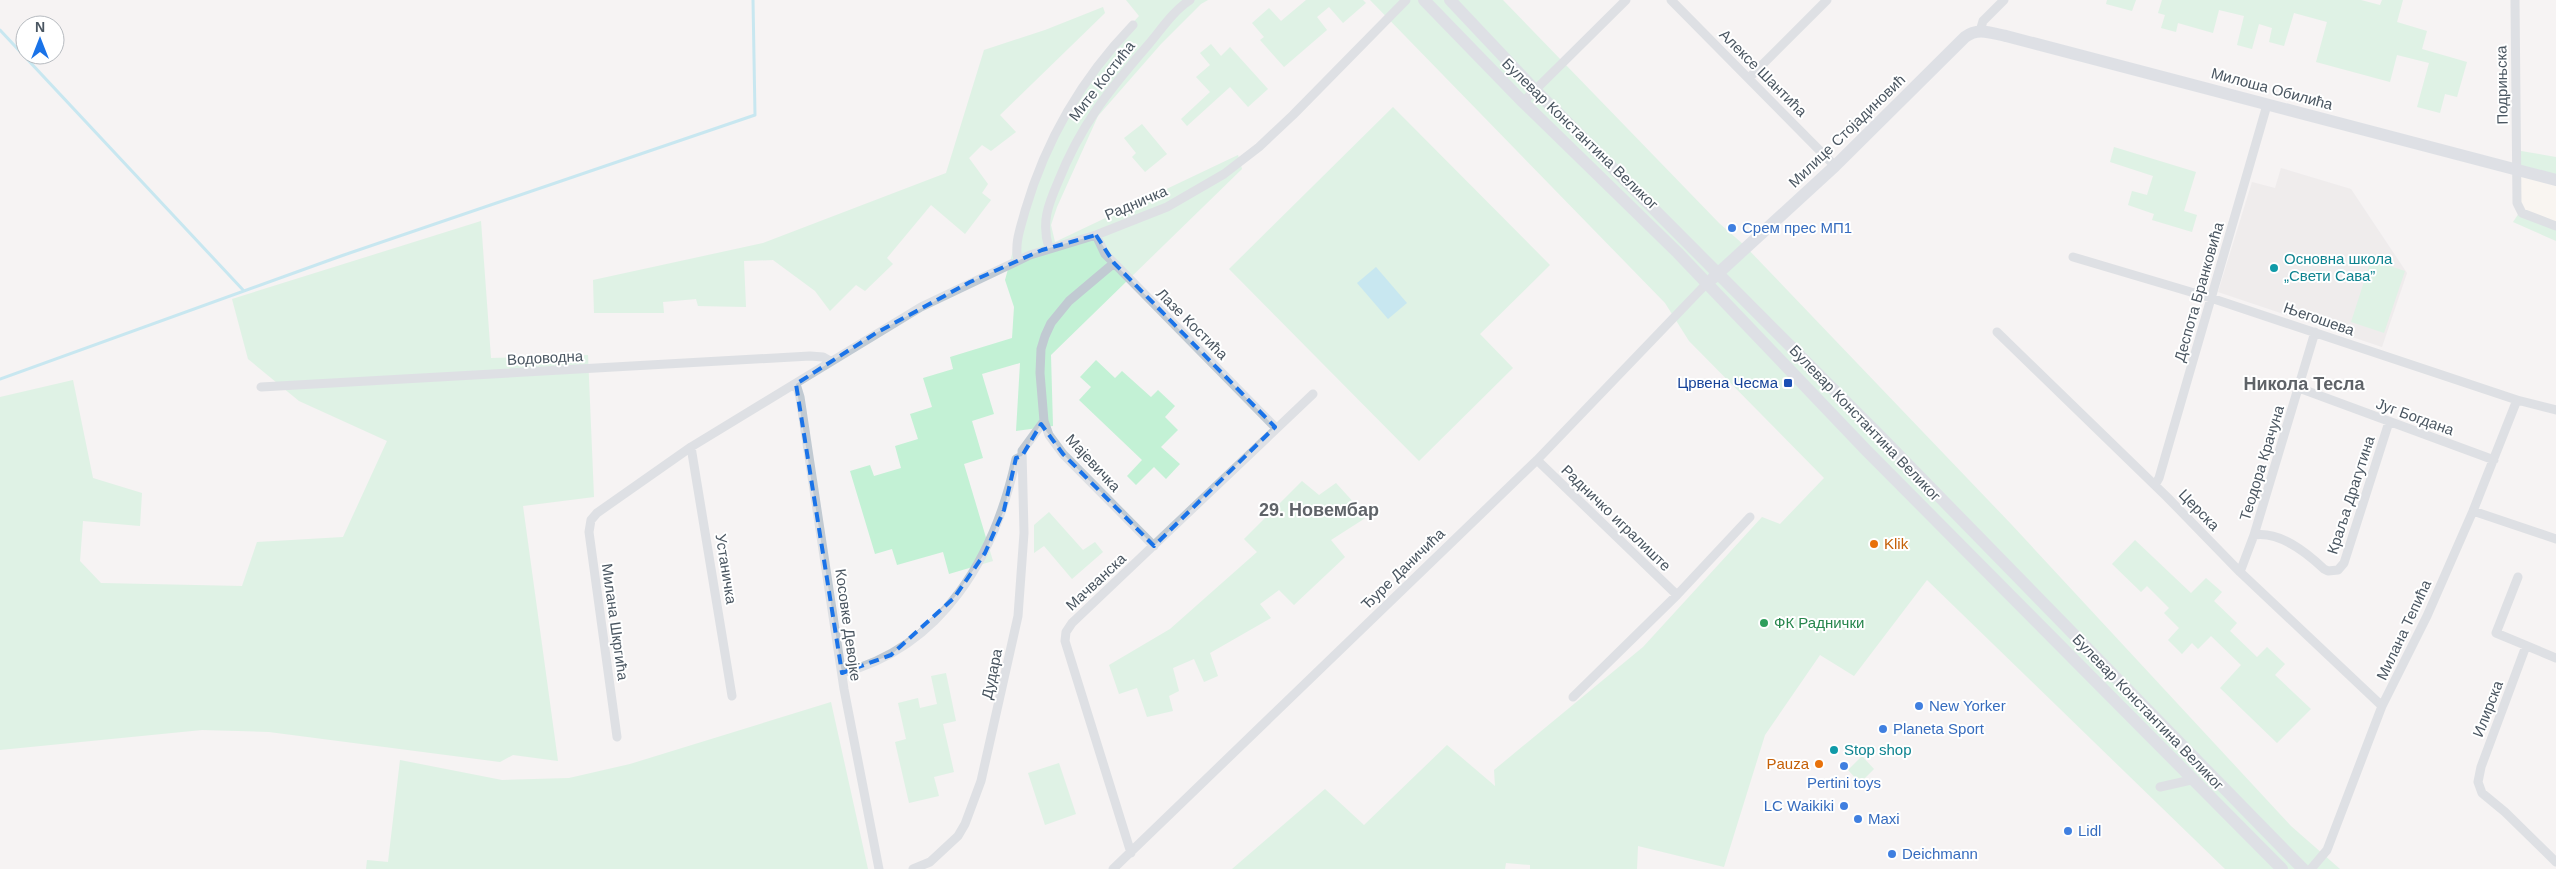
<svg xmlns="http://www.w3.org/2000/svg" width="2556" height="869" font-family="Helvetica,sans-serif">
	<style>
		.commercial { fill: #fdf9ef }
		.education { fill: #e6e4e5 }
		.green { fill: #c3f1d5 }
		.water { fill: #90daee }
		.lines { fill: none; stroke-linecap: round; stroke-linejoin: round }
		.stream { stroke: #90daee; stroke-width: 3 }
		.street { stroke: #c1cad2; stroke-width: 9 }
		.secondary { stroke: #c1cbd6; stroke-width: 12 }
		.marked { fill: none; stroke: #1a73e8; stroke-width: 4; stroke-dasharray: 10 6; stroke-linejoin: round }
		.shop-dot { fill: #3f7fe0; stroke: #fff; stroke-width: 2 }
		.culture-dot { fill: #0f9aa8; stroke: #fff; stroke-width: 2 }
		.transit-dot { fill: #1a4fb4; stroke: #fff; stroke-width: 2 }
		.food-dot { fill: #e8710a; stroke: #fff; stroke-width: 2 }
		.leisure-dot { fill: #2e9e5b; stroke: #fff; stroke-width: 2 }
		.labels { text-anchor: middle; stroke-width: 4; stroke-linejoin: round; paint-order: stroke }
		.street-label { font-size: 15px; fill: #4a5661; stroke: #fff }
		.shop-label { font-size: 15px; fill: #366cbe; stroke: #fff; text-anchor: start }
		.culture-label { font-size: 15px; fill: #0d838f; stroke: #fff; text-anchor: start }
		.transit-label { font-size: 15px; fill: #164399; stroke: #fff; text-anchor: end }
		.food-label { font-size: 15px; fill: #c56008; stroke: #fff; text-anchor: start }
		.leisure-label { font-size: 15px; fill: #27864d; stroke: #fff; text-anchor: start }
		.quarter-label { font-size: 18px; font-weight: bold; fill: #5f6368; stroke: #fff }
	</style>
	<rect width="100%" height="100%" fill="#f5f3f3"/>
	<path class="commercial" d="M2520 173 2556 182V223L2521 210Z"/>
	<path class="education" d="M2281 168 2351 189 2407 273 2382 347 2218 292 2252 182 2275 188Z"/>
	<path class="green" d="M1126 0H1208L1201 4 1161 44 1098 116 1057 207 1051 225 1055 242 1238 155 1242 169 1051 355 1053 426 1016 431 1020 363 982 374 994 414 972 421 983 458 964 464 993 561 949 574 943 552 897 565 892 549 875 554 850 471 870 465 874 476 901 468 895 446 918 439 910 414 932 407 923 378 953 369 950 357 1012 338 1014 307 1005 280 1025 207 1045 150 1105 53 1139 16Z
		M1306 0H1363L1366 3 1343 23 1329 7 1317 17 1327 30 1284 67 1260 40 1264 37 1252 23 1269 8 1281 21Z
		M1370 0H1503L1719 223 1744 245 2011 524 2291 826 2340 869H2225L1927 580 1854 676 1820 655 1765 735 1724 867 1638 846 1637 869H1530V865L1506 863 1505 869H1232L1325 789 1364 825 1447 745 1495 786 1494 770 1643 647 1762 517 1780 524 1824 478 1689 341 1665 303Z
		M2107 0H2136L2132 11 2106 4Z
		M2162 0H2361L2380 5 2382 0H2403L2397 22 2427 31 2422 49 2467 62 2457 97 2445 94 2440 113 2417 107 2429 63 2397 55 2390 82 2316 62 2327 22 2294 13 2284 46 2269 42 2272 28 2259 24 2252 49 2237 45 2244 16 2219 10 2213 33 2178 23 2176 32 2161 28 2165 15 2158 13Z
		M1103 7 1105 13 1000 115 1016 132 991 151 982 145 969 158 988 184 982 193 991 200 965 234 931 205 887 258 893 264 865 291 856 285 830 311 815 291 773 260 744 261 746 307 698 306 696 299 663 302 664 313H594L593 280 763 243 946 173 984 50 1045 30Z
		M1211 44 1221 56 1230 47 1268 89 1248 107 1230 87 1187 126 1181 119 1210 92 1196 77 1210 65 1200 53Z
		M1393 107 1550 265 1480 334 1513 368 1419 461 1229 269Z
		M1142 124 1167 154 1145 172 1132 157 1136 153 1124 138Z
		M2114 147 2196 172 2184 211 2197 215 2192 232 2152 220 2154 214 2128 205 2132 191 2147 195 2153 176 2110 162Z
		M2521 151 2556 157V182L2520 173Z
		M2521 210 2556 223V241L2513 222Z
		M481 221 491 358 588 355 594 497 523 506 558 761 513 755 500 762 269 732 202 730 0 750V397L73 380 93 478 142 493 140 526 83 521 80 561 101 583 242 586 257 542 343 537 387 441 299 401 248 359 232 299Z
		M2371 260 2405 271 2384 333 2351 322Z
		M1096 360 1115 378 1122 371 1151 397 1158 390 1175 406 1165 417 1178 430 1161 447 1180 464 1166 479 1154 467 1136 485 1127 476 1142 460 1079 400 1091 387 1080 377Z
		M1302 481 1319 495 1336 483 1367 517 1331 540 1345 557 1294 605 1279 590 1260 604 1271 618 1210 653 1218 676 1204 682 1194 659 1173 668 1179 691 1169 696 1173 711 1147 717 1137 688 1119 694 1109 665 1170 629 1257 552 1244 539Z
		M1049 512 1083 550 1095 542 1103 552 1072 579 1044 546 1034 553V525Z
		M2135 540 2191 593 2206 578 2222 592 2214 601 2237 623 2230 631 2257 657 2267 647 2285 664 2275 675 2311 709 2277 743 2220 688 2241 665 2211 636 2198 649 2192 643 2182 654 2168 640 2179 628 2164 613 2169 608 2147 586 2141 592 2112 564Z
		M946 673 956 721 943 724 954 772 934 777 939 796 909 803 895 742 906 739 898 703 918 698 920 708 937 704 931 676Z
		M831 702 868 869H366L367 860 388 862 400 760 502 780 569 778 630 764Z
		M1862 756 1874 769 1860 783 1848 770Z
		M1059 763 1076 814 1045 825 1028 773Z"/>
	<path class="water" d="M1376 267 1407 303 1388 319 1357 283Z"/>
	<g class="lines">
		<path class="stream" d="M0 30 244 291
			M0 379 341 256 755 115 753 0"/>
		<path class="street" d="M1671 0 1835 166
			M2515 0 2517 203 2522 213 2556 226
			M1980 31 1983 21 2004 0
			M1749 78 1827 0
			M1523 102 1626 0
			M1096 235 1105 254 1114 263 1275 427
			M1049 248C1041 223 1048 205 1058 182 1080 126 1109 90 1148 45 1161 30 1173 11 1190 0
			M2073 257 2211 298 2517 400 2556 410
			M1018 260C1014 243 1021 227 1025 211 1046 139 1081 79 1133 25
			M1114 263 1069 301 1051 323 1045 336 1041 349 1040 373 1044 421 1049 435 1063 454 1154 546
			M1997 332 2167 497 2240 572 2382 706
			M796 384 800 397 844 689 879 869
			M261 387 810 356 823 357 830 361
			M2299 388 2494 460
			M691 447 732 696
			M1537 460 1677 595
			M2155 485 2159 478 2267 105
			M2473 511 2556 539
			M2254 535C2280 531 2306 552 2324 569L2328 571 2338 570 2344 563 2389 422
			M2240 572 2254 535 2315 332
			M2518 577 2496 633 2556 658
			M2526 646 2481 767 2478 782 2482 793 2505 812 2556 862
			M842 673C943 647 995 556 1016 459L1022 456
			M1573 697 1677 595 1750 517
			M617 737 589 532 591 520 597 513 691 447 921 307 1030 255 1096 235 1167 207 1224 174 1259 147 1293 115 1406 0
			M2160 787 2191 780
			M1131 853 1065 641 1066 632 1072 623 1313 394
			M913 869 930 862 958 836 965 824 981 781 1018 616 1024 533 1022 451 1044 421
			M1113 869 1537 460 1707 283
			M2311 869 2327 850 2382 706 2427 616 2473 511 2517 400"/>
		<path class="secondary" d="M1424 0 1523 102 1678 253 1866 450 2282 869
			M1450 0 1535 90 1881 437 2303 869
			M1713 278 1835 166 1965 37C1978 27 1991 33 2006 36L2556 180"/>
	</g>
	<path d="M0 0H2556V869H0ZM1096 235 1114 263 1275 427 1154 546 1063 454 1041 424 1022 456 1016 458 1004 510 985 553 954 598 891 655 842 673 796 384 876 333 970 282 1042 250Z" fill="#f5f3f3" fill-opacity=".55" fill-rule="evenodd"/>
	<path class="marked" d="M1096 235 1114 263 1275 427 1154 546 1063 454 1041 424 1022 456 1016 458 1004 510 985 553 954 598 891 655 842 673 796 384 876 333 970 282 1042 250Z"/>
	<g class="shop-dot">
		<circle cx="1732" cy="228" r="5"/>
		<circle cx="1919" cy="706" r="5"/>
		<circle cx="1883" cy="729" r="5"/>
		<circle cx="1844" cy="766" r="5"/>
		<circle cx="1844" cy="806" r="5"/>
		<circle cx="1858" cy="819" r="5"/>
		<circle cx="2068" cy="831" r="5"/>
		<circle cx="1892" cy="854" r="5"/>
	</g>
	<g class="culture-dot">
		<circle cx="2274" cy="268" r="5"/>
		<circle cx="1834" cy="750" r="5"/>
	</g>
	<rect class="transit-dot" x="1783" y="378" width="10" height="10" rx="2.5"/>
	<g class="food-dot">
		<circle cx="1874" cy="544" r="5"/>
		<circle cx="1819" cy="764" r="5"/>
	</g>
	<circle class="leisure-dot" cx="1764" cy="623" r="5"/>
	<g class="labels">
		<g class="street-label">
			<text transform="translate(1763 73) rotate(45)" y="5">Алексе Шантића</text>
			<text transform="translate(1102 81) rotate(-52)" y="5">Мите Костића</text>
			<text transform="translate(2502 85) rotate(-91)" y="5">Подрињска</text>
			<text transform="translate(2272 89) rotate(15)" y="5">Милоша Обилића</text>
			<text transform="translate(1847 131) rotate(-44)" y="5">Милице Стојадиновић</text>
			<text transform="translate(1580 134) rotate(44)" y="5">Булевар Константина Великог</text>
			<text transform="translate(1136 203) rotate(-23)" y="5">Радничка</text>
			<text transform="translate(2199 292) rotate(-74)" y="5">Деспота Бранковића</text>
			<text transform="translate(2319 319) rotate(19)" y="5">Његошева</text>
			<text transform="translate(1192 324) rotate(45)" y="5">Лазе Костића</text>
			<text transform="translate(545 358) rotate(-3)" y="5">Водоводна</text>
			<text transform="translate(2415 417) rotate(20)" y="5">Југ Богдана</text>
			<text transform="translate(1865 423) rotate(46)" y="5">Булевар Константина Великог</text>
			<text transform="translate(1093 463) rotate(47)" y="5">Мајевичка</text>
			<text transform="translate(2262 463) rotate(-73)" y="5">Теодора Крачуна</text>
			<text transform="translate(2351 495) rotate(-72)" y="5">Краља Драгутина</text>
			<text transform="translate(2199 510) rotate(46)" y="5">Церска</text>
			<text transform="translate(1616 518) rotate(44)" y="5">Радничко игралиште</text>
			<text transform="translate(726 569) rotate(81)" y="5">Устаничка</text>
			<text transform="translate(1403 569) rotate(-44)" y="5">Ђуре Даничића</text>
			<text transform="translate(1096 582) rotate(-43)" y="5">Мачванска</text>
			<text transform="translate(615 622) rotate(82)" y="5">Милана Шкргића</text>
			<text transform="translate(848 625) rotate(82)" y="5">Косовке Девојке</text>
			<text transform="translate(2404 630) rotate(-65)" y="5">Милана Тепића</text>
			<text transform="translate(992 674) rotate(-78)" y="5">Дудара</text>
			<text transform="translate(2488 709) rotate(-69)" y="5">Илирска</text>
			<text transform="translate(2148 712) rotate(46)" y="5">Булевар Константина Великог</text>
		</g>
		<g class="shop-label">
			<text x="1742" y="233">Срем прес МП1</text>
			<text x="1929" y="711">New Yorker</text>
			<text x="1893" y="734">Planeta Sport</text>
			<text x="1844" y="788" text-anchor="middle">Pertini toys</text>
			<text x="1834" y="811" text-anchor="end">LC Waikiki</text>
			<text x="1868" y="824">Maxi</text>
			<text x="2078" y="836">Lidl</text>
			<text x="1902" y="859">Deichmann</text>
		</g>
		<g class="culture-label">
			<text x="2284" y="264">Основна школа<tspan x="2284" dy="17">„Свети Сава”</tspan></text>
			<text x="1844" y="755">Stop shop</text>
		</g>
		<g class="transit-label">
			<text x="1778" y="388">Црвена Чесма</text>
		</g>
		<g class="food-label">
			<text x="1884" y="549">Klik</text>
			<text x="1809" y="769" text-anchor="end">Pauza</text>
		</g>
		<g class="leisure-label">
			<text x="1774" y="628">ФК Раднички</text>
		</g>
		<g class="quarter-label">
			<text x="2304" y="390">Никола Тесла</text>
			<text x="1319" y="516">29. Новембар</text>
		</g>
	</g>
	<g transform="translate(40 40)"><circle r="24" fill="#ffffff" stroke="#b7bbc0"/>
	<path d="M0-4L9 19L0 12L-9 19Z" fill="#1a73e8"/>
	<text y="-8" font-size="14" font-weight="bold" text-anchor="middle" fill="#4a5661">N</text>
	</g>
</svg>
